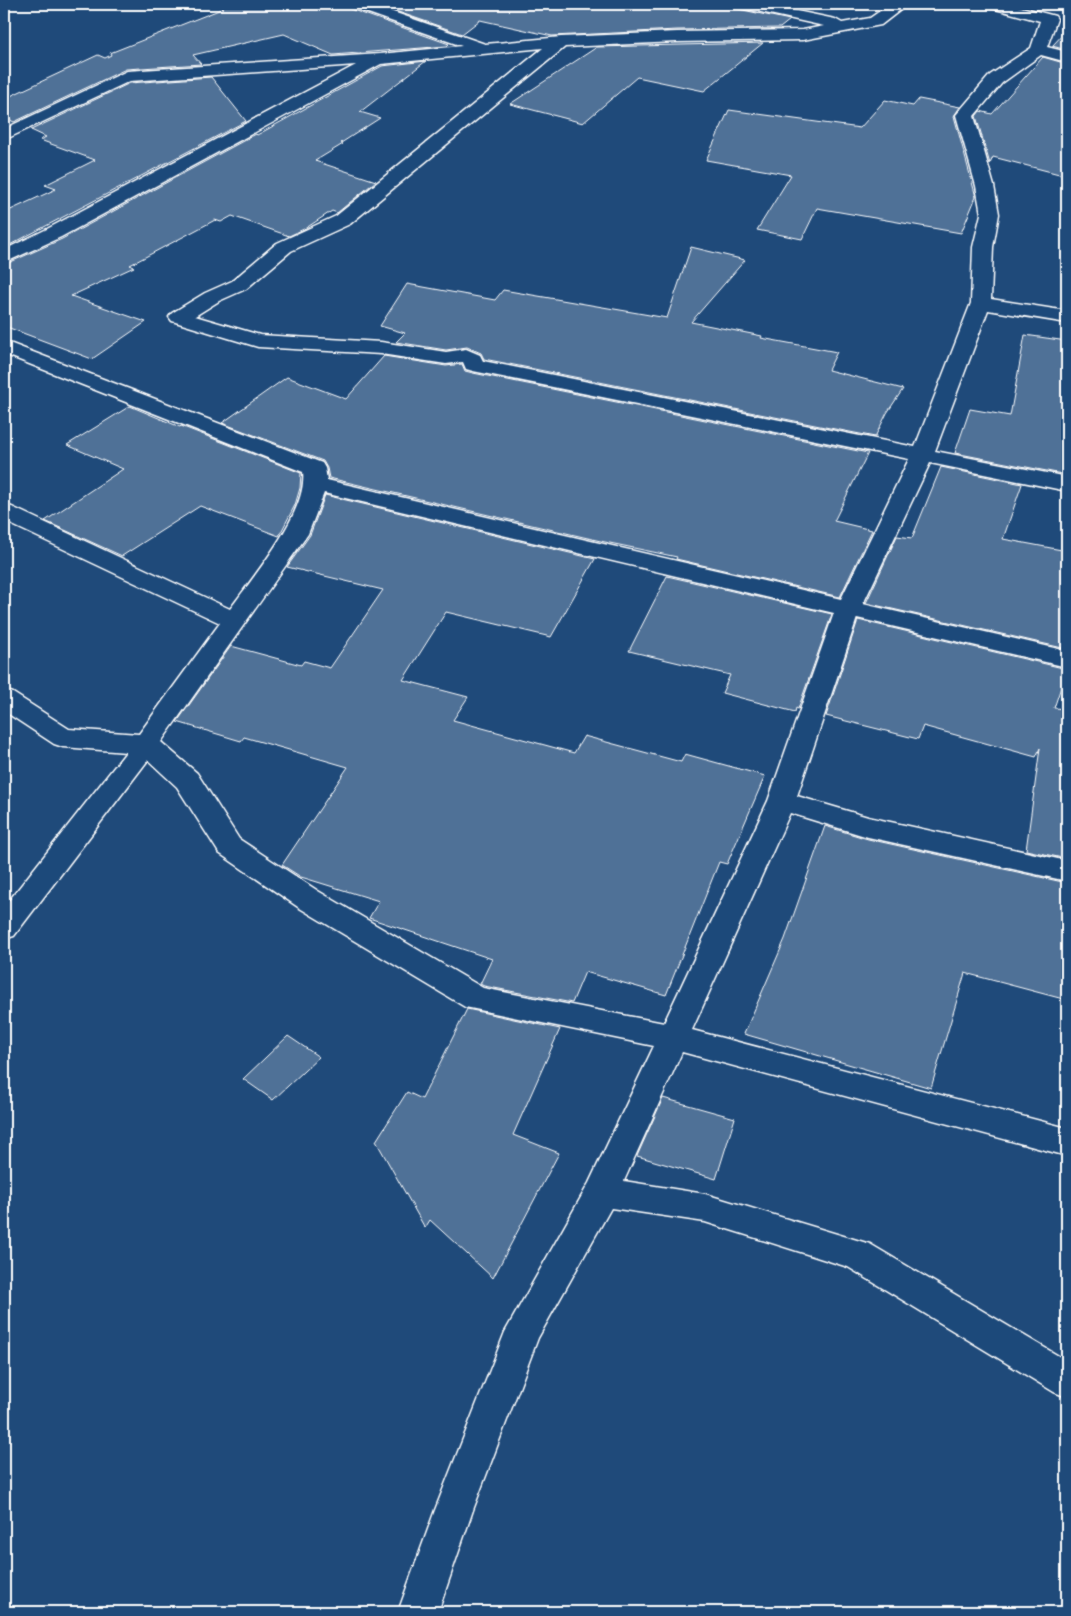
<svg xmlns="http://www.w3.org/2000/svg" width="1071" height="1616" font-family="Sriracha,sans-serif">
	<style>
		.building { fill: #507197; stroke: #fff }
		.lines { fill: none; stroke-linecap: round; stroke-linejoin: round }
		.minor-casing { stroke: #fff; stroke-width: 3 }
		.minor { fill: #1f4a7a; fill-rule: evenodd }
	</style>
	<rect width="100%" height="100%" fill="#1f4a7a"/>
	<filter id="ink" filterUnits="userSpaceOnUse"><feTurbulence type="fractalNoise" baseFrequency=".02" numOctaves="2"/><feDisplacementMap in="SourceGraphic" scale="10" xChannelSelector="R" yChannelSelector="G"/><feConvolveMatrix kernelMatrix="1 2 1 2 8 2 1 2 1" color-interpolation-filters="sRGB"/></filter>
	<g filter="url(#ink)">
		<path class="building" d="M214 4H346L350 9 449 44 447 46 333 55 284 34 193 55 201 64 126 69 14 122 4 117V99L98 55 105 58 111 55 110 53 224 8Z
			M375 4H733L738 9 790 20 780 28 677 30 552 36 480 20 462 34Z
			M771 4H810L802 10Z
			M1067 30V50L1052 46Z
			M763 43 704 91 637 77 583 123 510 104 597 47Z
			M1043 57 1067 64V176L993 157 990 164 976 116 980 111 992 114Z
			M426 61 360 112 380 118 341 143 343 144 315 161 376 181 337 213 332 211 306 228 289 236 232 216 221 222 215 220 130 265 134 267 71 296 146 322 92 359 4 326V265L62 239 256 134 257 135 382 66Z
			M211 77 246 121 4 248V213L56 189 45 185 95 160 40 140 46 137 31 130 130 83Z
			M919 99 960 107 954 116 976 197 961 233 817 208 802 239 757 230 791 175 706 160 729 110 860 128 885 100 913 106Z
			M691 247 745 260 691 322 762 336 761 338 837 352 828 370 903 389 887 413 875 437 484 359 481 353 467 347 446 350 396 342 405 333 380 326 407 284 495 300 503 290 667 318Z
			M1025 335 1067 341V475L955 453 970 409 1010 416Z
			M384 356 446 366 462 364 465 371 473 373 868 453 834 521 872 530 840 597 676 559 677 557 605 542 329 478 327 468 323 461 222 423 287 377 346 399Z
			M130 406 180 427 181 426 301 473 300 488 295 505 279 536 200 506 122 556 45 521 123 469 67 445Z
			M941 467 1022 484 1003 539 1067 551V649L866 603 897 536 912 538Z
			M325 495 595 559 551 637 446 612 403 680 468 697 453 720 574 753 584 736 681 762 685 754 765 776 727 864 719 862 666 995 585 972 572 1003 484 986 480 984 492 959 369 918 379 901 301 877 282 865 348 767 244 737 241 741 177 722 231 646 301 665 304 661 330 668 383 590 287 567 310 535Z
			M667 576 832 614 798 709 796 708 795 712 722 693 730 675 629 651Z
			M858 620 1067 669 1054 708 1067 709V859L1026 850 1040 748 1036 757 923 726 918 739 826 716Z
			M825 826 868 839 1067 883V1000L965 973 931 1088 744 1034 785 939Z
			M467 1009 560 1029 513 1135 559 1153 493 1278 430 1220 425 1228 376 1141 407 1092 422 1099Z
			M288 1036 319 1057 273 1100 243 1079Z
			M663 1098 735 1118 716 1179 637 1156Z"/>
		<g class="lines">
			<defs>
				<path id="minor" d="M348 4H370L485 44 561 37 677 32 803 30 824 26 738 7 735 4H763L835 19 842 23 870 18 890 4H908L881 25 803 40 677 42 565 47 350 224 291 251 246 289 219 301 195 316 260 335 381 342 446 352 466 349 480 355 483 361 915 447 971 303 973 247 981 214 976 186 956 115 990 75 1031 48 1040 21 988 7 985 4H1010L1055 16 1057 19 1047 47 1067 52V62L1041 55 1002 83 974 116 994 186 999 214 993 247 991 299 1067 311V323L988 310 935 451 1067 477V491L930 463 863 604 1067 651V667L857 618 797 796 868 817 1067 861V881L868 837 790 813 692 1030 1067 1128V1156L682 1052 624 1181 705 1194 870 1244 1067 1361V1397L1054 1392 848 1267 705 1222 611 1208 538 1338 473 1510 438 1612H398L435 1510 505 1332 589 1183 654 1046 465 1007 298 907 219 853 177 787 148 760 14 936 4 939V907L126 752 63 747 54 744 4 711V690L13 693 69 729 139 734 220 623 4 521V505L12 507 230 609C254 576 308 512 303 472L4 354V341L322 463 325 468 327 480 841 599 909 459 473 371 466 369 463 362 446 364 381 354 258 347 172 321 169 317 172 313 205 293 232 281 277 243 336 216 543 48 381 64 61 237 4 263V250L47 229 356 65 130 81 4 140V129L127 71 380 54 462 46 351 7ZM324 493 834 613 768 801 664 1023 483 988 318 891 239 839 197 773 161 742 308 534Z"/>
			</defs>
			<use href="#minor" class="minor-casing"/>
			<use href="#minor" class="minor"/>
		</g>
	</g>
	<rect width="1071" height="1616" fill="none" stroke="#1f4a7a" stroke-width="20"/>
	<rect x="10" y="10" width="1051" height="1596" fill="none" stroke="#fff" stroke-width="2" filter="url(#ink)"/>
</svg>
